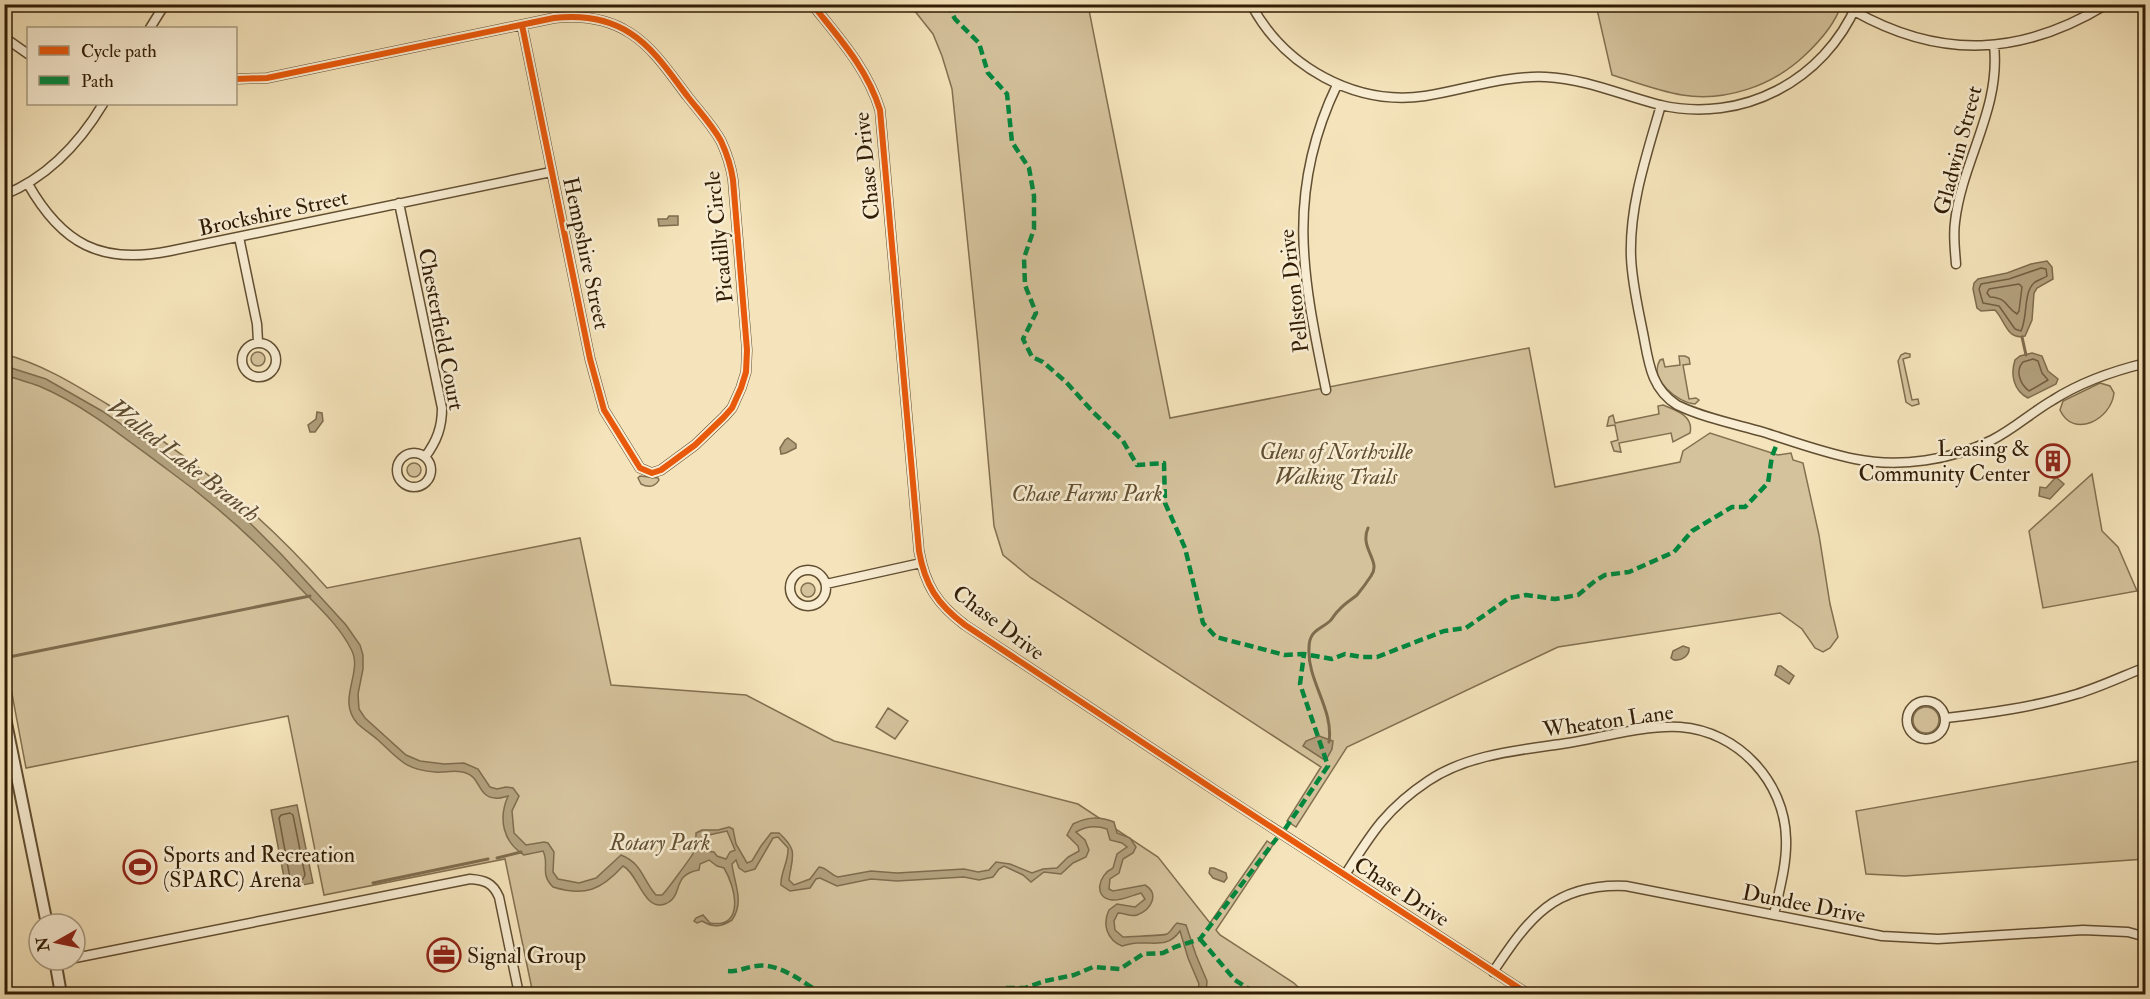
<svg xmlns="http://www.w3.org/2000/svg" width="2150" height="999" font-family="'IM FELL Double Pica',serif">
	<style>
		.green { fill: #d4c29c; stroke: #827050; stroke-width: 1.5 }
		.water { fill: #b2a07d; stroke: #7e6c4d; stroke-width: 1.5; fill-rule: evenodd }
		.lines { fill: none; stroke-linecap: round; stroke-linejoin: round }
		.shore { stroke: #725e41; stroke-width: 1.5 }
		.stream { stroke: #7e6c4d; stroke-width: 3 }
		.minor-casing { stroke: #624f32; stroke-width: 11 }
		.tertiary-casing { stroke: #624f32; stroke-width: 14 }
		.minor { stroke: #f8edd3; stroke-width: 8 }
		.tertiary { stroke: #f8edd3; stroke-width: 10 }
		.quiet { stroke: #00873e; stroke-width: 4.5; stroke-dasharray: 9 4.5; stroke-linecap: butt }
		.cycleway-casing { stroke: #f8edd3; stroke-width: 10 }
		.cycleway { stroke: #e8590c; stroke-width: 6 }
		.labels { text-anchor: middle; stroke-width: 5; stroke-linejoin: round; paint-order: stroke }
		.street-label { font-size: 22px; fill: #311d05; stroke: #f8edd3 }
		.poi-label { font-size: 22px; fill: #311d05; stroke: #f8edd3; text-anchor: start }
		.park-label { font-size: 22px; font-style: italic; fill: #624f32; stroke: #f8edd3 }
		.water-label { font-size: 24px; font-style: italic; fill: #5e4b2f; stroke: #f8edd3 }
	</style>
	<rect width="100%" height="100%" fill="#f5e4bb"/>
	<filter id="stains"><feTurbulence type="fractalNoise" baseFrequency=".00333" numOctaves="4"/><feColorMatrix values="0 0 0 0 .2 0 0 0 0 .09 0 0 0 0 .02 0 0 0 .5 -.17"/></filter>
	<radialGradient id="worn" r=".72"><stop offset=".6" stop-color="#630" stop-opacity="0"/><stop offset="1" stop-color="#630" stop-opacity=".3"/></radialGradient>
	<path class="green" d="M910 5H1088L1170 418 1529 348 1555 487 1680 462 1683 451 1710 433 1778 455 1791 453 1793 460 1803 463 1819 535 1830 604 1838 637 1830 648 1823 652 1815 648 1802 629 1780 613 1558 647 1347 747 1296 827 1287 821 1321 767 1031 578 1003 555 994 526 978 344 952 89 942 56 933 34Z
		M1596 5V4L1841 5C1835 25 1819 42 1804 56 1772 86 1725 102 1682 95 1658 91 1635 82 1612 75Z
		M251 359a7 7 0 1 1 14 0a7 7 0 1 1-14 0Z
		M1905 353 1910 354V357L1903 359 1912 400 1918 399 1919 404 1912 406 1906 402 1898 361 1901 355Z
		M4 354C42 364 74 384 107 404 189 455 263 515 327 588L580 538 611 685 746 695 834 741 1078 804 1158 857 1210 923 1267 841 1273 845 1216 930 1220 935 1294 983 1305 994H533L505 859 324 895 288 716 26 768 5 657Z
		M1679 356H1685L1689 358 1690 364 1683 365 1689 399 1696 398 1699 400 1695 404C1678 403 1648 379 1660 360L1663 359 1665 367 1680 365Z
		M2100 383 2110 386 2114 393C2111 420 2073 439 2060 410L2063 401Z
		M1663 405C1676 410 1694 416 1690 433L1673 442 1671 433 1619 443 1621 452 1614 451 1611 442 1618 440 1615 425 1607 426 1609 417 1613 415 1615 423 1659 414 1658 406Z
		M407 470a7 7 0 1 1 14 0a7 7 0 1 1-14 0Z
		M2092 474 2102 531 2118 547 2137 591 2043 608 2029 531Z
		M640 476 658 478 659 480C655 487 648 488 641 484L638 478Z
		M801 590a7 7 0 1 1 14 0a7 7 0 1 1-14 0Z
		M1913 720a13 13 0 1 1 26 0a13 13 0 1 1-26 0Z
		M888 708 908 721 895 739 876 727Z
		M2145 760V859L1905 876 1866 874 1856 811Z"/>
	<path class="water" d="M669 216H678V225L659 226 658 219H667Z
		M2047 261 2052 267 2053 279 2037 288 2034 293 2032 320 2025 336C2007 341 2005 320 1995 310L1981 311 1977 308 1973 289 1974 283 1978 279 2007 273 2031 264Z
		M2032 353 2042 356 2048 371 2058 379 2056 384 2028 398C2014 391 2010 375 2015 360L2020 356Z
		M5 366 46 379 102 411 187 470 245 518 282 555 346 625 360 645 363 655V669L358 694 359 709 365 718 406 755 420 761 444 764 464 763 478 769 490 787 497 789 506 787 513 788 519 796 512 811 514 833 526 845 544 842 548 843 554 852 553 872 558 879 579 883 596 878 621 855C643 864 642 879 656 895H662C665 893 692 856 694 852 696 846 696 839 696 833L702 830H718L729 827 733 829 736 844 747 863 752 861 761 846 771 833H779C799 851 792 856 789 880L794 885 810 879 819 867C828 868 830 875 838 877L871 871 897 873 964 869 978 872 989 870 996 862 1010 864 1032 873 1043 869 1057 868 1068 857 1079 851 1078 846 1067 835 1073 824C1087 817 1099 816 1114 822L1117 833 1130 838 1136 847 1133 853 1123 859 1119 873 1110 879 1109 889 1113 891 1145 885C1160 894 1151 910 1137 915 1131 917 1124 913 1118 913L1114 921 1115 930 1123 937C1132 936 1163 936 1167 934 1171 932 1173 926 1177 923L1186 925 1196 955 1207 981 1206 994H1197L1199 984 1188 958 1180 931C1168 948 1155 942 1137 943 1132 943 1127 945 1122 946 1107 940 1102 924 1109 910L1117 904 1135 907 1145 899 1141 893C1133 895 1121 901 1112 900 1093 898 1098 875 1113 868L1117 854 1127 847 1122 843 1110 840 1107 829C1096 825 1086 826 1076 832L1085 840 1089 850 1086 857 1073 863 1061 874 1044 872 1031 882 1023 875 1004 866 999 869 993 877 979 880 964 877 897 881 871 879 837 886 820 878 816 879 810 888 790 891 781 885C780 873 789 861 788 848L778 837 773 838 755 869 745 872 739 868 736 860 732 864C734 884 745 901 732 920 721 927 714 928 702 921L697 923 694 921 696 918 703 915 710 923C746 929 735 886 724 868L717 866 709 860 700 864 699 870C670 875 685 896 665 904 644 912 638 873 623 866 601 890 585 897 553 887 539 873 550 865 543 851L524 855C503 842 498 819 508 796 504 797 499 799 495 798 478 797 480 777 466 773 456 769 445 773 435 772 405 770 399 759 378 740 371 734 363 729 357 723 336 699 364 672 351 649 339 625 317 606 299 587 258 543 217 505 168 470 127 440 86 406 39 386 28 382 16 379 5 375ZM727 831 735 850 730 852 726 859 717 856 714 852 703 851 702 840 704 836Z
		M317 412 322 413 323 421 315 432H310L308 425 316 419Z
		M788 438 796 444V448L786 453 781 454 780 448 785 440Z
		M2056 477 2064 484 2050 499 2039 496 2040 487 2046 488Z
		M1683 646 1689 648C1690 656 1681 661 1674 660L1671 658 1673 651Z
		M1778 666H1781L1794 676 1789 684 1775 675Z
		M1319 736 1333 741 1332 749 1327 758 1323 759 1303 746 1306 741Z
		M297 805 313 883 286 888 271 810Z
		M1210 868H1214L1226 873 1227 878 1224 882 1213 878 1209 873Z"/>
	<g class="lines">
		<path class="shore" d="M2041 268 2046 269 2047 276C2043 279 2037 280 2034 283 2023 293 2028 317 2021 331L2015 329 1999 306 1983 303 1979 289 1981 284 2009 279Z
			M2019 284 2022 287 2019 311 2017 314C2005 307 2008 298 1990 297L1987 293 1989 289Z
			M2033 359 2038 361 2042 373 2048 380 2029 391C2020 384 2015 371 2023 362Z
			M290 813 293 815 305 875 303 879 294 880 290 878 279 818 281 815Z"/>
		<path class="stream" d="M2022 337 2026 355
			M9 657 310 596
			M1329 742C1334 709 1307 681 1309 648 1309 630 1320 630 1330 621 1334 617 1335 613 1339 610 1344 604 1351 600 1357 595 1362 589 1367 582 1371 576 1382 561 1359 549 1368 528
			M497 858 521 852
			M373 883 488 859"/>
		<defs>
			<path id="minor" d="M812 4C839 38 867 68 880 110L919 551C925 585 937 604 965 625L1219 793 1528 994
				M1251 4C1284 67 1355 106 1425 96 1465 90 1504 75 1546 77 1586 79 1621 95 1660 105 1742 124 1824 81 1857 4
				M1854 11C1941 60 2022 56 2107 4
				M150 28 165 4
				M4 35 8 40 28 54
				M236 79 267 78 554 18C581 15 607 18 630 33 654 48 671 75 688 97 699 111 712 125 721 141 727 154 731 166 733 180L747 350 746 372 741 388 732 408 724 417 695 445 661 470 652 473 640 468 604 410 590 359 522 25
				M1661 105C1647 154 1629 206 1631 257 1632 284 1639 312 1644 338 1649 365 1652 389 1677 405 1704 418 1735 424 1763 432 1794 442 1824 453 1855 459 1900 468 1952 460 1992 440 2014 429 2032 412 2053 400 2081 382 2113 371 2146 363
				M28 184C62 244 101 265 170 251L551 172
				M4 195C48 177 79 144 103 104
				M399 203 442 408C442 427 437 441 425 457
				M239 237 257 324 258 342
				M1956 264C1955 250 1953 236 1955 222 1962 161 2001 109 1994 45
				M242 360a17 17 0 1 1 34 0a17 17 0 1 1-34 0Z
				M1326 390C1303 278 1285 193 1337 85
				M397 470a17 17 0 1 1 34 0a17 17 0 1 1-34 0Z
				M790 588a18 18 0 1 1 36 0a18 18 0 1 1-36 0Z
				M826 584 921 563
				M1907 720a19 19 0 1 1 38 0a19 19 0 1 1-38 0Z
				M1946 718C1990 713 2034 707 2077 694 2100 687 2123 676 2146 667
				M1345 875C1371 834 1386 809 1428 781 1468 754 1521 750 1568 743 1603 737 1645 725 1680 727 1738 731 1785 782 1786 839 1787 864 1779 891 1774 915
				M75 958 470 879C485 880 493 883 499 897L519 994
				M55 962 65 960
				M1493 972C1529 918 1554 883 1626 886L1882 936 1938 939 2083 930 2128 932 2146 937
				M690 994H695"/>
			<path id="tertiary" d="M4 713 47 924
				M55 960 61 994"/>
		</defs>
		<use href="#minor" class="minor-casing"/>
		<use href="#tertiary" class="tertiary-casing"/>
		<use href="#minor" class="minor"/>
		<use href="#tertiary" class="tertiary"/>
		<path class="quiet" d="M947 4 955 19 979 43 988 73 1007 94 1012 142 1029 168 1034 196V229L1024 258 1025 285 1036 313 1023 339 1032 357 1043 362 1066 382 1093 412 1123 441 1137 465 1164 463 1165 503 1185 548 1203 623 1216 637 1285 655 1304 654 1332 659 1345 654 1361 657H1377L1444 631 1466 628 1509 598 1526 595 1555 599 1578 595 1595 581 1605 575 1629 572 1674 552 1692 531 1732 507H1745L1768 483 1772 456 1777 444
			M1285 829 1328 766 1300 684 1304 654
			M1200 939 1235 980 1257 994
			M728 971C739 972 746 967 756 966 779 962 804 983 822 994
			M994 994 1004 988H1025L1045 981 1074 975 1093 967 1120 969 1143 954 1163 953 1175 947 1200 939 1277 838"/>
		<defs>
			<path id="cycleway" d="M812 4C839 38 867 68 880 110L919 551C925 585 937 604 965 625L1219 793 1528 994
				M236 79 267 78 554 18C581 15 607 18 630 33 654 48 671 75 688 97 699 111 712 125 721 141 727 154 731 166 733 180L747 350 746 372 741 388 732 408 724 417 695 445 661 470 652 473 640 468 604 410 590 359 522 25"/>
		</defs>
		<use href="#cycleway" class="cycleway-casing"/>
		<use href="#cycleway" class="cycleway"/>
	</g>
	<defs>
		<symbol id="building-ring" viewBox="-11 -11 22 22"><circle r="9.5" fill="#f8edd3" stroke="#8f2418" stroke-width="1.5"/><path d="M-4-6H4V6H1V3H-1V6H-4ZM-2.5-4.3h1.7v1.8h-1.7ZM.8-4.3h1.7v1.8H.8ZM-2.5-1h1.7V.8h-1.7ZM.8-1h1.7V.8H.8Z" fill="#8f2418"/></symbol>
		<symbol id="stadium-ring" viewBox="-11 -11 22 22"><circle r="9.5" fill="#f8edd3" stroke="#8f2418" stroke-width="1.5"/><path d="M0-5a6.5 5 0 1 0 0 10a6.5 5 0 1 0 0-10ZM-3.5-1.8h7v3.6h-7Z" fill="#8f2418"/></symbol>
		<symbol id="office-ring" viewBox="-11 -11 22 22"><circle r="9.5" fill="#f8edd3" stroke="#8f2418" stroke-width="1.5"/><path d="M-6-3h4V-5.5h4V-3h4V5H-6ZM-1-4.5V-3h2v-1.5ZM-6 0V1H6V0Z" fill="#8f2418"/></symbol>
	</defs>
	<g fill-rule="evenodd">
		<use href="#building-ring" x="2034" y="442" width="38" height="38"/>
		<use href="#stadium-ring" x="121" y="848" width="38" height="38"/>
		<use href="#office-ring" x="425" y="936" width="38" height="38"/>
	</g>
	<g class="labels">
		<g class="street-label">
			<text transform="translate(1957 150) rotate(-75)" y="8">Gladwin Street</text>
			<text transform="translate(866 166) rotate(-96)" y="8">Chase Drive</text>
			<text transform="translate(273 212) rotate(-12)" y="8">Brockshire Street</text>
			<text transform="translate(718 237) rotate(-96)" y="8">Picadilly Circle</text>
			<text transform="translate(587 253) rotate(78)" y="8">Hempshire Street</text>
			<text transform="translate(1293 291) rotate(-97)" y="8">Pellston Drive</text>
			<text transform="translate(442 329) rotate(79)" y="8">Chesterfield Court</text>
			<text transform="translate(999 622) rotate(37)" y="8">Chase Drive</text>
			<text transform="translate(1608 720) rotate(-8)" y="8">Wheaton Lane</text>
			<text transform="translate(1402 891) rotate(33)" y="8">Chase Drive</text>
			<text transform="translate(1804 903) rotate(11)" y="8">Dundee Drive</text>
		</g>
		<g class="poi-label">
			<text x="2030" y="456" text-anchor="end">Leasing &amp;<tspan x="2030" dy="25">Community Center</tspan></text>
			<text x="163" y="862">Sports and Recreation<tspan x="163" dy="25">(SPARC) Arena</tspan></text>
			<text x="467" y="963">Signal Group</text>
		</g>
		<g class="park-label">
			<text x="1336" y="459">Glens of Northville<tspan x="1336" dy="25">Walking Trails</tspan></text>
			<text x="1087" y="501">Chase Farms Park</text>
			<text x="660" y="850">Rotary Park</text>
		</g>
		<g class="water-label">
			<text transform="translate(184 460) rotate(38)" y="8">Walled Lake Branch</text>
		</g>
	</g>
	<rect width="2150" height="999" fill="none" stroke="#f5e4bb" stroke-width="24"/>
	<rect x="6" y="6" width="2138" height="987" fill="none" stroke="#311d05" stroke-width="3"/>
	<rect x="12" y="12" width="2126" height="975" fill="none" stroke="#311d05" stroke-width="1.5"/>
	<rect x="27" y="27" width="210" height="78" fill="#f8edd3" stroke="#a89a81" stroke-width="1.5"/>
	<rect x="39" y="46" width="30" height="9" fill="#e8590c" stroke="#a89a81" stroke-width="1.5"/>
	<text x="81" y="57" font-size="18" fill="#311d05">Cycle path</text>
	<rect x="39" y="76" width="30" height="9" fill="#00873e" stroke="#a89a81" stroke-width="1.5"/>
	<text x="81" y="87" font-size="18" fill="#311d05">Path</text>
	<g transform="translate(57 942) rotate(261)"><circle r="28" fill="#f8edd3" stroke="#a89a81" stroke-width="1.5"/>
	<path d="M0-4.5L10 22L0 15L-10 22Z" fill="#8f2418"/>
	<text y="-9" font-size="16" font-weight="bold" text-anchor="middle" fill="#311d05">N</text>
	</g>
	<rect width="100%" height="100%" filter="url(#stains)"/>
	<rect width="100%" height="100%" fill="url(#worn)"/>
</svg>
